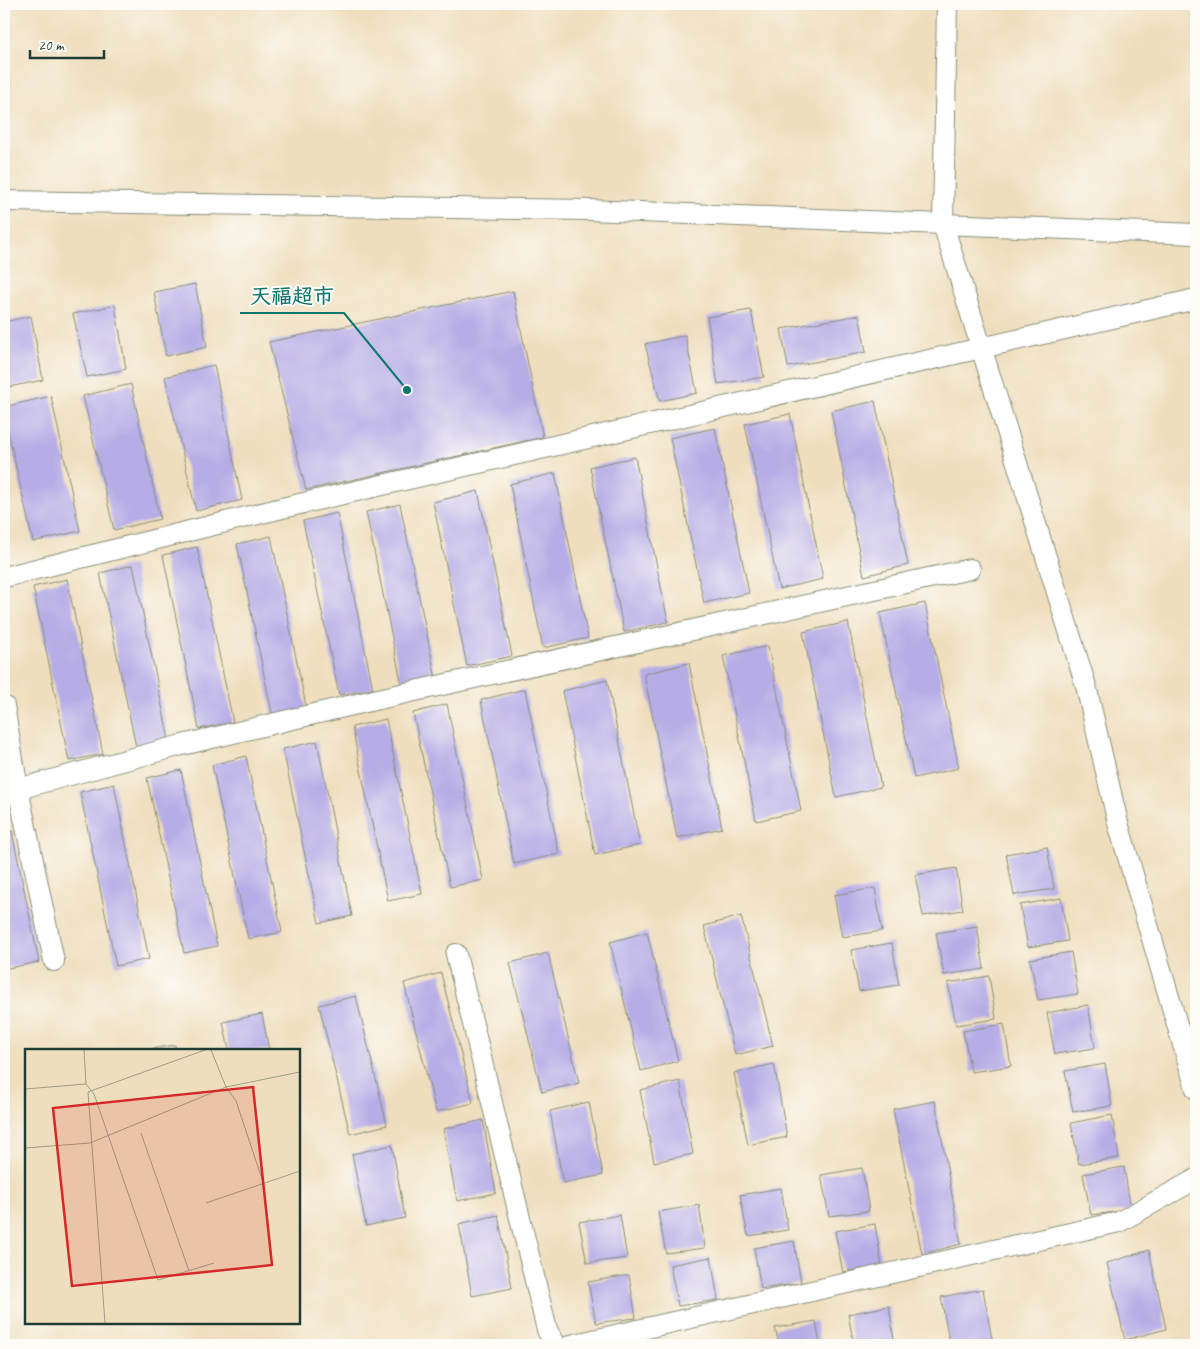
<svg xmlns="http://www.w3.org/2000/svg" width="1200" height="1349" font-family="Caveat,'LXGW WenKai TC',sans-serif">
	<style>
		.building { fill: #b6ace6 }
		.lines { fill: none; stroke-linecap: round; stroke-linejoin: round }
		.street-casing { stroke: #878e78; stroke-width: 22 }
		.street { stroke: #fff; stroke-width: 20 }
		.inset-road { fill: none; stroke: #9c9e86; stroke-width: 1 }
		.view { fill: #d62828; fill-opacity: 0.15; stroke: #d62828; stroke-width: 2.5 }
		.inset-edge { fill: none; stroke: #1f3d34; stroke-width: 2.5 }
		.leader { fill: none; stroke: #0f766e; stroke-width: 2 }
		.callout-dot { fill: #0f766e; stroke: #fdfcf7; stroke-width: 2 }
		.callout-label { font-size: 21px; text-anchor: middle; font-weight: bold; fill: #0f766e; stroke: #fdfcf7; stroke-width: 4; stroke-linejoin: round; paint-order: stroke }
	</style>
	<rect width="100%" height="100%" fill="#fdfcf7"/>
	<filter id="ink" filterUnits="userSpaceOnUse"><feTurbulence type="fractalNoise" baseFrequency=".02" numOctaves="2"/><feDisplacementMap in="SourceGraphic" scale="10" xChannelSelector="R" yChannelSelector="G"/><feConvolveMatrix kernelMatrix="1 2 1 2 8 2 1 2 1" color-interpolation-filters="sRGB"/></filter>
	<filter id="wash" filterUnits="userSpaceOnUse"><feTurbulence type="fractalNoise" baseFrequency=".0096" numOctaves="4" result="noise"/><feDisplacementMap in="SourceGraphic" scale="20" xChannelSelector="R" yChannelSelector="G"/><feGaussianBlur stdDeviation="1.12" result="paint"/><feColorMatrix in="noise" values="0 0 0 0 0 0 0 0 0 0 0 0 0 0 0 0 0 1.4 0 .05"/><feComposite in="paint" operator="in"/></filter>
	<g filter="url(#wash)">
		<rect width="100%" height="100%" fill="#efdebd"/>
		<g id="blocks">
			<path class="building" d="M195 284 207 347 166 356 154 292Z
				M513 291 543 437 306 490 269 342Z
				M115 305 126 369 87 377 73 314Z
				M751 310 764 377 718 384 707 317Z
				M859 315 866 352 788 367 781 329Z
				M31 316 43 380 4 388V322Z
				M685 335 697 393 660 401 645 344Z
				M214 365 242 500 196 511 165 377Z
				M131 384 160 519 114 530 83 396Z
				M51 396 80 531 33 542 4 414V407Z
				M875 401 908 565 864 576 831 411Z
				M790 414 823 579 779 589 745 424Z
				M715 428 749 593 704 603 670 438Z
				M635 457 668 622 624 632 590 467Z
				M555 473 588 638 543 648 510 484Z
				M478 491 512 656 467 666 433 502Z
				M400 504 436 679 402 686 366 512Z
				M337 513 373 689 339 695 303 521Z
				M271 536 307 711 273 718 237 544Z
				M197 547 233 722 199 729 163 555Z
				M133 565 169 740 136 747 100 573Z
				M67 579 103 754 69 761 33 587Z
				M925 603 959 768 914 778 880 613Z
				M848 622 881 787 836 797 803 632Z
				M768 646 801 811 756 821 723 656Z
				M689 663 722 828 677 838 644 674Z
				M607 680 640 845 595 855 562 691Z
				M525 689 559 854 514 864 481 700Z
				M447 704 483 880 450 887 413 713Z
				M386 719 422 894 388 901 352 727Z
				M317 741 352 916 319 923 283 749Z
				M246 756 282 932 248 939 212 765Z
				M181 770 217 946 184 953 147 778Z
				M114 784 149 959 116 966 80 792Z
				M12 831 39 962 4 969V833Z
				M1047 847 1054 889 1014 895 1006 854Z
				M956 868 963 910 923 916 915 875Z
				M875 888 882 931 842 937 834 895Z
				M1061 898 1068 941 1028 947 1020 905Z
				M741 916 773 1046 735 1055 704 926Z
				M977 926 984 969 944 975 936 933Z
				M647 932 678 1061 641 1071 610 942Z
				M892 943 899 985 859 991 851 950Z
				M1071 952 1078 994 1038 1000 1030 959Z
				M548 953 579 1083 542 1092 510 963Z
				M441 973 473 1103 436 1112 404 983Z
				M989 976 996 1019 956 1025 948 983Z
				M356 996 387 1125 350 1134 319 1005Z
				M1088 1005 1095 1048 1055 1054 1047 1013Z
				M262 1014 269 1050H229L223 1022Z
				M1004 1024 1011 1066 971 1072 963 1031Z
				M175 1045 176 1050H151V1049Z
				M774 1064 787 1137 748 1145 734 1073Z
				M1105 1064 1112 1106 1073 1112 1065 1071Z
				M680 1081 693 1154 654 1162 640 1090Z
				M935 1101 961 1244 922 1254 893 1109Z
				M589 1102 603 1175 563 1183 550 1111Z
				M1112 1115 1119 1158 1079 1164 1071 1123Z
				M483 1120 496 1193 457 1201 443 1129Z
				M392 1145 405 1218 366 1226 352 1154Z
				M1124 1167 1131 1210 1091 1215 1083 1174Z
				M862 1168 869 1211 829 1216 821 1175Z
				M781 1188 788 1230 748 1236 740 1195Z
				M699 1205 705 1248 666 1253 658 1212Z
				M498 1215 512 1288 472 1296 459 1224Z
				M620 1215 627 1258 587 1263 579 1222Z
				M875 1224 882 1266 843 1272 835 1231Z
				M794 1241 801 1283 761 1289 754 1248Z
				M1149 1250 1166 1329 1125 1340 1107 1263Z
				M711 1257 718 1300 678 1306 670 1265Z
				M629 1275 636 1318 596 1323 588 1282Z
				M983 1289 993 1345H950L941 1297Z
				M889 1306 895 1345H854L848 1314Z
				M816 1321 820 1345H779L775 1328Z"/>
		</g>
	</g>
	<g filter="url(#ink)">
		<use href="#blocks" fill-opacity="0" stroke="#878e78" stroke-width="1"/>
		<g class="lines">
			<defs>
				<path id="street" d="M947 4 943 224 1086 686 1118 823 1196 1089
					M4 201 589 210 1196 234
					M4 577 282 508 1196 299
					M4 706 18 789 54 961
					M18 789 178 746 374 700 970 569
					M456 954 547 1330 556 1345
					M571 1345 1119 1222 1196 1179"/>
			</defs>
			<use href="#street" class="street-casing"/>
			<use href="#street" class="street"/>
		</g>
	</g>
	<g transform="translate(25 1049)">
		<rect width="275" height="275" fill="#efdebd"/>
		<path class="inset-road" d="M59 1 61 35 69 45 133 231 189 214M186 1 201 38 211 52 238 133M0 40 61 35M116 84 164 222M0 99 65 94 201 38 275 23M181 154 275 122M80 274 63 43 180 1"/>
		<path class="view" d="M228 38 247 216 47 237 28 59Z"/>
		<rect width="275" height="275" class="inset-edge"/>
	</g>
	<path class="leader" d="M407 390L344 313H240"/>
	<circle class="callout-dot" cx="407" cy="390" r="5"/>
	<g class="callout-label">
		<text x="292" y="303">天福超市</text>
	</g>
	<rect width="1200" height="1349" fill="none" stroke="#fdfcf7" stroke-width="20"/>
	<path d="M30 50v8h74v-8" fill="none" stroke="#1f3d34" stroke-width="2.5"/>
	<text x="38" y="50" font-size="15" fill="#1f3d34" stroke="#fdfcf7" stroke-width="4" paint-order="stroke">20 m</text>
</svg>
